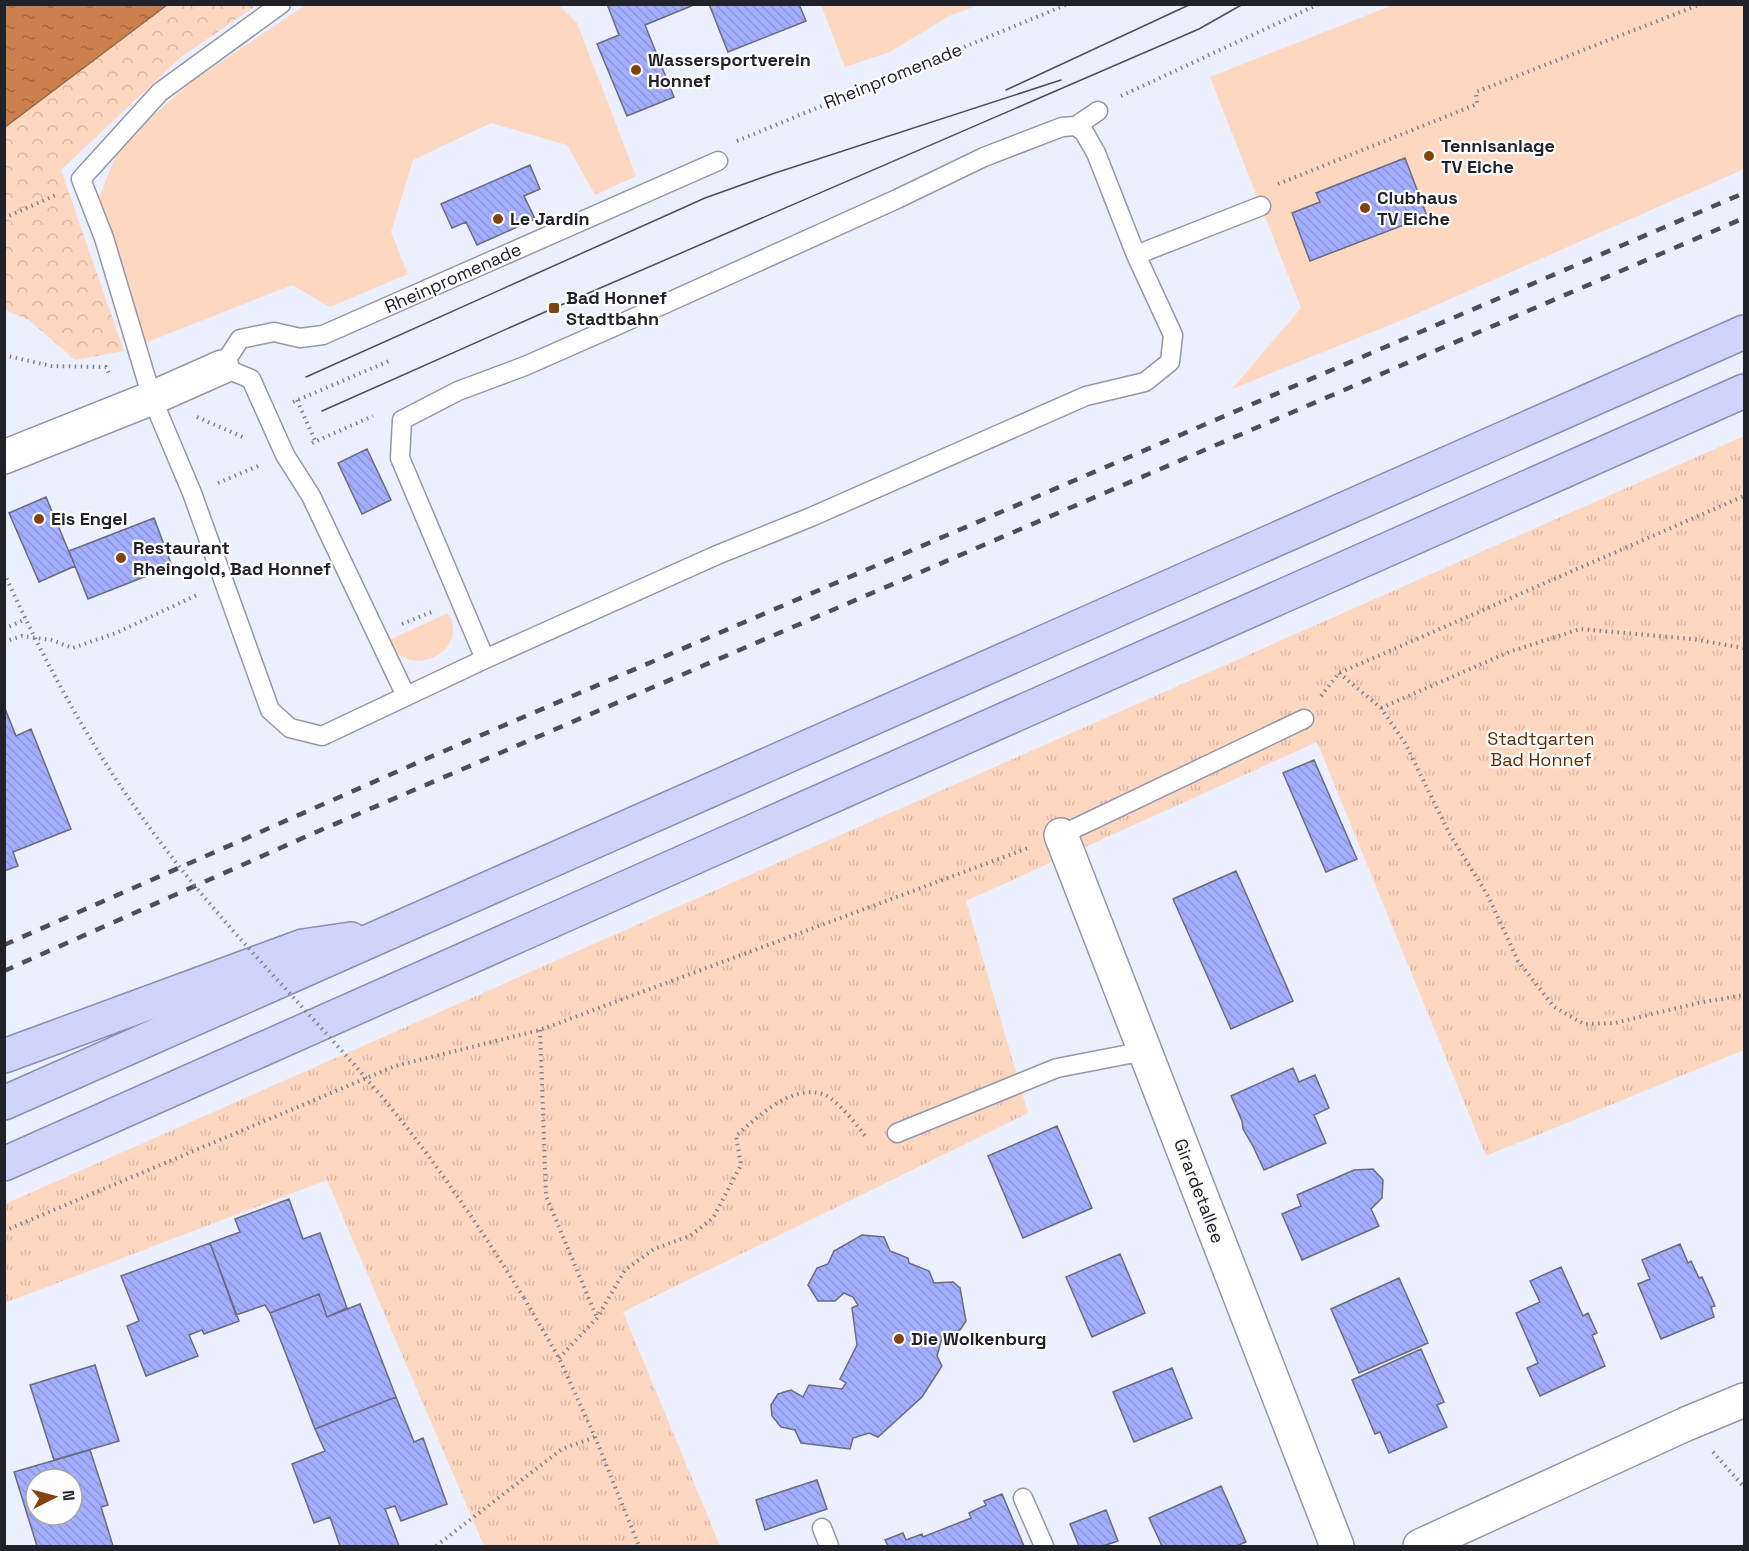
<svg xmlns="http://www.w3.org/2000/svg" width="1749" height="1551" font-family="'Space Grotesk',sans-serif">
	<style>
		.grass { fill: #fed7c1 }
		.forest { fill: url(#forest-crowns) }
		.park { fill: url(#park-tufts) }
		.water { fill: url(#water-ripples); stroke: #996443; stroke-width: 1.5 }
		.building { fill: url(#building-back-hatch); stroke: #696c7c; stroke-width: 1.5; fill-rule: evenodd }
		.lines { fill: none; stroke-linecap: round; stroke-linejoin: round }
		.service-casing { stroke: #9497a9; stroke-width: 21 }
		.minor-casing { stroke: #9497a9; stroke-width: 36 }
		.trunk-casing { stroke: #8a8fb0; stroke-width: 36 }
		.path { stroke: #80828c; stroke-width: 4; stroke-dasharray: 1.5 4.5; stroke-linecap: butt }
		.service { stroke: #fff; stroke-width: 18 }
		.minor { stroke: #fff; stroke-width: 33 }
		.trunk { stroke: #cfd4fa; stroke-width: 33 }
		.tram { stroke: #4d4e57; stroke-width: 1.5 }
		.rail { stroke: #4d4e57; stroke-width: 4.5; stroke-dasharray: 10 10; stroke-linecap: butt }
		.path-bridge { stroke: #80828c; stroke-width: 4; stroke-dasharray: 1.5 4.5; stroke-linecap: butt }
		.poi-dot { fill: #84420f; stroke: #fdfdfd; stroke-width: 2 }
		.labels { text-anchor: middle; stroke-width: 4.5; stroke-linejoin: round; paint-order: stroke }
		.poi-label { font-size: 18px; font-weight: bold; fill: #212229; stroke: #fdfdfd; text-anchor: start }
		.street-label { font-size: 18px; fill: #212229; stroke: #fdfdfd }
		.park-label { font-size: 18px; fill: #5e2c05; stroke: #fdfdfd }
	</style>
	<defs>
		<pattern id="forest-crowns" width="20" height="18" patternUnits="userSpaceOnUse" patternTransform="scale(1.5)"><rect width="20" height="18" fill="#fed7c1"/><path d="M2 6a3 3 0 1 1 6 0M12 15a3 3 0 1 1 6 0" fill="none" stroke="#d9b8a6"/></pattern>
		<pattern id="park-tufts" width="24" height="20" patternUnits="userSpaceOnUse" patternTransform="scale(1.5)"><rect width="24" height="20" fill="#fed7c1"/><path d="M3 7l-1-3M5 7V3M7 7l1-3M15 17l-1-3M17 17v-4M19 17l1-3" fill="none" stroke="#d9b8a6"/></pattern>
		<pattern id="water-ripples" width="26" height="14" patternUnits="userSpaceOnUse" patternTransform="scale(1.5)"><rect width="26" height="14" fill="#cc804e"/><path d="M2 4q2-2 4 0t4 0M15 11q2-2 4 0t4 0" fill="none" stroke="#a56841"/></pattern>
		<pattern id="building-back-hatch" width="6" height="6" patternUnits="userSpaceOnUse" patternTransform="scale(1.5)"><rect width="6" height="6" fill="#a4aefe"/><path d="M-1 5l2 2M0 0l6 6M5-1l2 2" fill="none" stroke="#8d95da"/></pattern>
	</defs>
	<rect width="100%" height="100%" fill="#eceffe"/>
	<path class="grass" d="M307 4 559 5 577 23 636 176 595 195 567 145 491 123 413 160 391 232 408 274 330 307 292 285 145 343 99 198 120 144 194 80Z
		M821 5H979L949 16 890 52 845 67Z
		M1393 5H1744V169L1407 318 1232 389 1301 308 1210 77Z
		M448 613C472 654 404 682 389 640Z"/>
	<path class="forest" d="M167 5H257L181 57 61 170 124 351 75 360 29 320 5 310V127Z"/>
	<path class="park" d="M1744 436V1050L1486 1156 1317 742 966 901 1028 1113 623 1312 720 1546H484L327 1180 5 1303V1204Z"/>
	<path class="water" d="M5 4H167V5L5 127Z"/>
	<path class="building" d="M607 4H696L645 25 674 97 627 116 597 44 619 35Z
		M709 4H799L806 21 728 52Z
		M1405 158 1427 216 1310 261 1292 213 1320 202 1316 193Z
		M530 165 540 189 524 196 535 219 477 245 466 222 452 228 441 204Z
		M367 449 391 500 362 514 338 463Z
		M46 497 75 566 39 582 9 513Z
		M154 518 172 566 88 599 69 551Z
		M4 706 16 736 31 729 71 829 13 852 18 866 4 871Z
		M1314 760 1357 859 1326 872 1283 773Z
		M1236 871 1293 1001 1231 1029 1173 899Z
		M1293 1068 1299 1082 1315 1075 1329 1108 1314 1115 1326 1143 1264 1170 1253 1146 1243 1129 1242 1121 1231 1096Z
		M1057 1126 1092 1208 1023 1238 988 1156Z
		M1373 1169 1383 1180 1382 1198 1371 1209 1379 1226 1302 1260 1282 1214 1301 1206 1297 1195 1354 1170Z
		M289 1199 303 1239 320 1233 347 1308 327 1317 319 1294 270 1313 265 1305 236 1315 210 1243 240 1232 235 1219Z
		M862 1235 884 1237 890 1251 908 1258 909 1263 929 1271 934 1283 953 1282 960 1288 966 1321 960 1330 943 1334 937 1356 942 1366 922 1397 878 1437 869 1433 853 1438 850 1449 801 1443 795 1430 781 1427 772 1416 771 1405 778 1394 791 1390 803 1397 809 1385 842 1389 846 1383 840 1379 857 1345 852 1308 858 1305 853 1297 844 1293 835 1301H818L808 1285 817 1268 828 1264 834 1251Z
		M210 1243 239 1321 204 1334 202 1330 189 1335 198 1356 146 1376 127 1326 139 1321 121 1276Z
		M1680 1244 1688 1263 1691 1261 1699 1278 1702 1277 1715 1306 1711 1307 1714 1317 1661 1339 1638 1284 1650 1279 1642 1260Z
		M1120 1254 1145 1313 1092 1337 1066 1277Z
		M1561 1267 1583 1316 1588 1313 1597 1333 1592 1335 1605 1366 1540 1396 1527 1368 1538 1363 1516 1313 1540 1302 1530 1281Z
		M1399 1278 1428 1343 1359 1373 1331 1309Z
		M319 1294 327 1317 360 1304 396 1397 315 1429 270 1313Z
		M1421 1349 1444 1402 1437 1405 1447 1427 1389 1453 1380 1432 1375 1434 1352 1380Z
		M95 1365 119 1441 54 1460 30 1385Z
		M1172 1368 1192 1418 1134 1442 1113 1392Z
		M396 1397 414 1442 423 1438 447 1504 401 1521 395 1506 385 1509 399 1546H340L330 1517 314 1523 292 1464 325 1451 315 1429Z
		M90 1450 108 1505 101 1507 113 1546H37L14 1472ZM36 1479H72V1515H36Z
		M817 1480 827 1509 765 1530 756 1500Z
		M1221 1486 1246 1542 1236 1546H1162L1149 1518Z
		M1002 1494 1024 1546H888L885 1540 903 1533 906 1540 922 1534 923 1537 971 1518 969 1513 986 1505 984 1501Z
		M1106 1510 1118 1541 1103 1546H1079L1070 1524Z"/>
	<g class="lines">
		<defs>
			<path id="service" d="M281 4 160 92 81 179 104 238 152 398 192 493 270 710 290 728 322 736 485 659 717 555 811 517 1086 396 1145 382 1170 362 1173 335 1136 255 1096 153 1084 132 1076 126
				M1136 255 1261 206
				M485 659 400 458 402 420 458 391 525 366 618 325 897 199 984 157 1062 127 1076 126 1098 111
				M406 696 311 496 285 455 251 379 222 367 240 339 274 332 300 338 323 335 718 161
				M1061 835 1304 719
				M897 1133 1057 1068 1145 1051
				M1023 1498 1044 1546
				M822 1528 829 1546"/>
			<path id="minor" d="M4 457 152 398 222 367
				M1061 835 1337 1546
				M1420 1546 1686 1424 1744 1400"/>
			<path id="trunk" d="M4 1056 303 946 351 939
				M4 1103 1744 332
				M4 1164 1744 391"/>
		</defs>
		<use href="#service" class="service-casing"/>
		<use href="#minor" class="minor-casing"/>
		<use href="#trunk" class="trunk-casing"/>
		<path class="path" d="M1121 96 1319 4
			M737 141 1068 4
			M1278 184 1477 104 1476 92 1701 4
			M4 218 58 194
			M4 355 51 366 106 367 110 376
			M297 400 316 443
			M293 402 389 361
			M197 417 245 438
			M312 443 373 416
			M218 483 258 466
			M402 624 434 611
			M4 629 26 619
			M4 642 22 636 51 640 73 648 116 633 197 595
			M1339 673 1381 708 1405 743 1449 833 1488 896 1518 961 1554 1007 1584 1024 1615 1023 1698 1003 1744 995
			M1321 696 1339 673 1744 496
			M1381 708 1509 652 1580 629 1692 639 1744 648
			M540 1030 546 1196 597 1318
			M4 1231 395 1066 540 1030 1028 848
			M524 1298 559 1358 595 1437 639 1546
			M559 1358 597 1318 625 1270 654 1249 690 1236 713 1218 741 1165 736 1136C757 1117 794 1082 825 1095 837 1100 860 1128 867 1139
			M1713 1452 1744 1487
			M436 1546 562 1449 595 1437"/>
		<use href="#service" class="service"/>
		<use href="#minor" class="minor"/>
		<use href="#trunk" class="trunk"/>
		<path class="tram" d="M1006 90 1191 4
			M306 377 705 198 772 174 1061 80
			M322 411 554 308 1199 29 1243 4"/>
		<path class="rail" d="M4 945 428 758 1744 193
			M4 971 314 833 1744 218"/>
		<path class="path-bridge" d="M4 573C44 661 90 746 147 824 216 920 301 1002 377 1091 432 1156 479 1226 524 1298"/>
	</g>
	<g class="poi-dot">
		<circle cx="636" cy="70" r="6"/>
		<circle cx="1429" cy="156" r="6"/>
		<circle cx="1365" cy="208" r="6"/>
		<circle cx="498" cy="219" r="6"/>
		<rect x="548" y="302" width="12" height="12" rx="3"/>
		<circle cx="39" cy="519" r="6"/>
		<circle cx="121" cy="558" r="6"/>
		<circle cx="899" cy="1339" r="6"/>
	</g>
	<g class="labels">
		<g class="poi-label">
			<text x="648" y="66">Wassersportverein<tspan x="648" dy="21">Honnef</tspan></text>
			<text x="1441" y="152">Tennisanlage<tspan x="1441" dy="21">TV Eiche</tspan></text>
			<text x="1377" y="204">Clubhaus<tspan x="1377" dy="21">TV Eiche</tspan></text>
			<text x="510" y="225">Le Jardin</text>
			<text x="566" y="304">Bad Honnef<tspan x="566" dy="21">Stadtbahn</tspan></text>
			<text x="51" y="525">Eis Engel</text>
			<text x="133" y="554">Restaurant<tspan x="133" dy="21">Rheingold, Bad Honnef</tspan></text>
			<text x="911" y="1345">Die Wolkenburg</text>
		</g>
		<g class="street-label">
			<text transform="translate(893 76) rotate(-22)" y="6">Rheinpromenade</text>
			<text transform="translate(453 278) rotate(-24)" y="6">Rheinpromenade</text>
			<text transform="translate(1199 1191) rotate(69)" y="6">Girardetallee</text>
		</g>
		<g class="park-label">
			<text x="1541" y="745">Stadtgarten<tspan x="1541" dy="21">Bad Honnef</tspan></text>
		</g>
	</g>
	<rect width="1749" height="1551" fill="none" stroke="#212229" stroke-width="12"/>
	<g transform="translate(54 1497) rotate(84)"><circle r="28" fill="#fdfdfd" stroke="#a5a5a8" stroke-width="1.5"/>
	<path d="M0-4.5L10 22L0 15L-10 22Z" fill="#84420f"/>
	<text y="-9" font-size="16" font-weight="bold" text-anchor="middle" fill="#212229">N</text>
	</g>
</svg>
